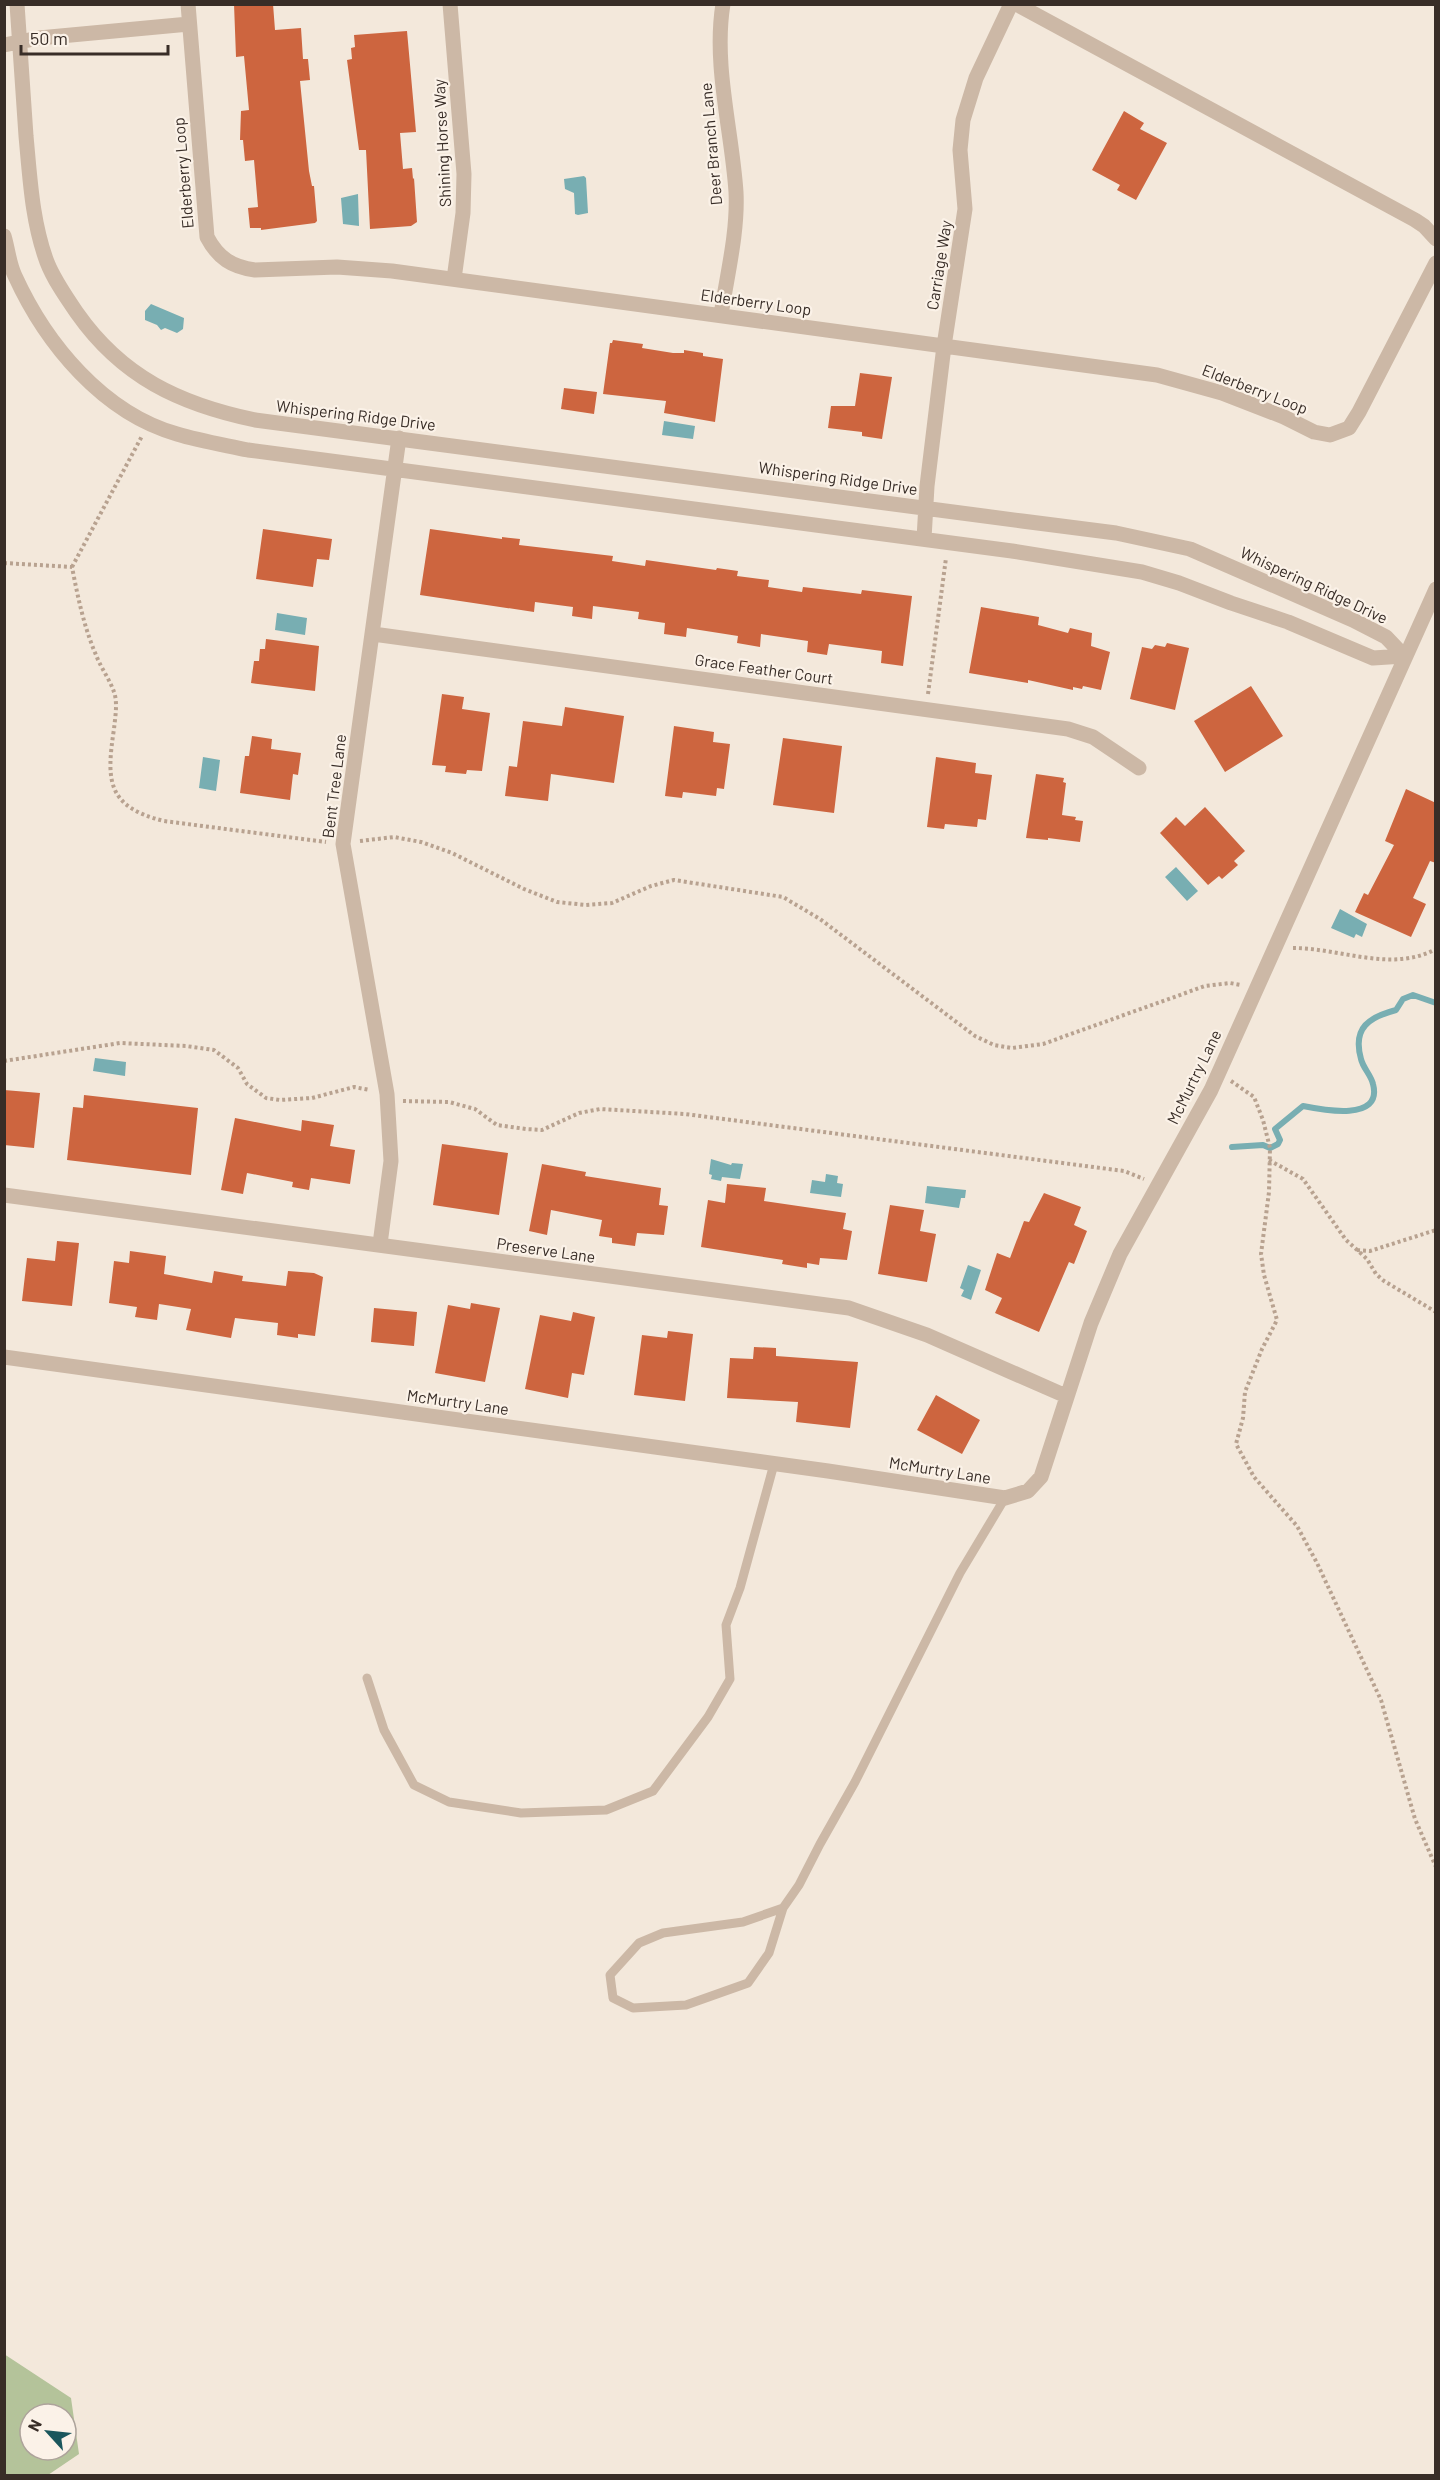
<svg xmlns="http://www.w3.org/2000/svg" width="1440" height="2480" font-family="Barlow,sans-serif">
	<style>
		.green { fill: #b4c39a; fill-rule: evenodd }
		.water { fill: #78aeb2 }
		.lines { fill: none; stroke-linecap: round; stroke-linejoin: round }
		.stream { stroke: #78aeb2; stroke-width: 6 }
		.building { fill: #cd653f }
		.path { stroke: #b8a290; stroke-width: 4; stroke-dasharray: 3 3; stroke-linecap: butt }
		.lane { stroke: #ccb8a6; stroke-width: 9 }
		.street { stroke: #ccb8a6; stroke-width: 15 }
		.labels { text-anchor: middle; stroke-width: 4.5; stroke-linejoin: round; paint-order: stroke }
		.street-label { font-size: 16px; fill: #382d27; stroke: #fbf2e8 }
	</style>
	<rect width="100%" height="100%" fill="#f3e8db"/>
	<path class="green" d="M4 2354 71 2398 79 2454 48 2475H5ZM30 2414H66V2450H30Z"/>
	<path class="water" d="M584 176 586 178 588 213 578 215 575 214 574 193 565 189 564 179Z
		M358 194 359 226 343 224 341 198Z
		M151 304 184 318 183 329 177 333 165 328 161 330 157 325 145 320V311Z
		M664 421 695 426 693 439 662 435Z
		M277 613 307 618 305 635 275 630Z
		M203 757 220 760 216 791 199 788Z
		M1176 867 1198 891 1187 901 1165 877Z
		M1340 909 1367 924 1362 937 1356 934 1354 938 1331 928Z
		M95 1058 126 1062 125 1076 93 1071Z
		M711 1159 731 1165 732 1163 743 1164 740 1179 722 1177 721 1181 711 1179 712 1175 709 1174Z
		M826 1174 838 1176 837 1183 843 1184 841 1197 810 1193 812 1180 825 1182Z
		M927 1186 966 1190 965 1198H961L959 1208 925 1203Z
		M968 1265 981 1270 971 1300 961 1296 964 1290 960 1288Z"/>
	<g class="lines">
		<path class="stream" d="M1232 1147 1263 1145 1270 1148 1278 1144 1280 1140 1275 1129 1303 1106C1323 1110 1383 1122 1373 1084 1371 1075 1363 1068 1361 1059 1352 1027 1370 1017 1396 1010L1403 999 1413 995 1436 1003"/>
	</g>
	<path class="building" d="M234 4H273L275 30 301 28 303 59H308L310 80 300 81 309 171 312 186H314L317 221 315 223 261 230V228H250L248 208 258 207 254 160 245 161 243 140H240L241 111 249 110 244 56 236 57Z
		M407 31 416 132 400 133 403 169 412 168 413 179 414 178 417 222 411 226 370 229 366 150H359L347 60 352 59 351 48 355 47 354 35Z
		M1124 111 1144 123 1140 129 1167 143 1136 200 1117 190 1120 185 1092 170Z
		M613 340 643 344 642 348 673 353H684V350L703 353V356L723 359 715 422 664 413 666 401 603 394 610 343H612Z
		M860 373 892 377 882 439 862 436V432L828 428 831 406H855Z
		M564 388 597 392 594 414 561 409Z
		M263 529 332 539 329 560 317 559 313 587 256 579Z
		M430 529 502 539V537L520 539 519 545 613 556 612 561 645 566 646 560 716 570 717 568 738 571 737 576 769 580 768 587 802 592 803 587 861 594 862 590 912 596 903 666 881 663 882 651 829 644 827 655 807 652 808 641 761 634 760 647 737 643 738 636 687 628 686 637 664 634 665 623 638 619 639 612 593 606 592 619 572 616 573 607 535 602 534 612 420 595Z
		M981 607 1039 617 1038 625 1068 633 1070 628 1092 633 1091 646 1110 652 1101 690 1083 686 1082 689 1073 687V690L1028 680V683L969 673Z
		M266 639 319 646 315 691 251 683 254 661H259L260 649H265Z
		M1167 643 1189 648 1175 710 1130 699 1142 647 1152 649 1155 645 1165 647Z
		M1251 686 1283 736 1225 772 1194 721Z
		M442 694 464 697 462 709 490 713 482 771 467 770 466 774 445 772 446 766 432 765Z
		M565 707 624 716 614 783 551 774 548 801 505 796 509 766 517 767 523 721 562 726Z
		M674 726 714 732 713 742 730 744 724 789 717 788 716 796 683 792 682 798 665 796Z
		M252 736 272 739 271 749 301 753 298 775 293 774 290 800 240 793 245 756H249Z
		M783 738 842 746 834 813 773 805Z
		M936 757 976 763 975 773 992 775 986 820 978 819 977 827 945 824 944 829 927 827Z
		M1036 774 1064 778 1063 782 1066 783 1062 815 1076 817 1075 820 1083 821 1080 842 1048 838V840L1026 838Z
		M1406 789 1436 803V863L1430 861 1413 898 1426 904 1411 937 1355 912 1364 893 1368 895 1394 845 1385 841Z
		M1205 807 1245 851 1234 861 1238 865 1222 879 1219 876 1208 885 1160 833 1176 817 1185 826Z
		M4 1090 40 1093 34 1148 4 1145Z
		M84 1095 198 1108 191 1175 67 1160 73 1107 83 1108Z
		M235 1118 301 1131 302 1120 334 1125 330 1146 355 1150 350 1184 311 1178 309 1190 292 1187 293 1182 247 1173 243 1194 221 1190Z
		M442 1144 508 1153 499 1215 433 1205Z
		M542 1164 586 1172 585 1176 661 1188 659 1205 668 1206 664 1235 637 1233 635 1246 612 1243V1238L599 1236 602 1220 551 1210 547 1235 529 1231Z
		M727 1184 766 1188 764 1201 846 1213 843 1229 852 1231 847 1260 820 1258 819 1265 807 1263V1268L782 1264 783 1260 701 1247 708 1200 725 1203Z
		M1044 1193 1081 1207 1074 1225 1087 1231 1074 1264 1069 1262 1039 1332 995 1313 1002 1298 985 1290 997 1253 1010 1258 1024 1221 1029 1222Z
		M890 1205 924 1210 920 1231 936 1234 927 1282 878 1274Z
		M57 1241 79 1243 72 1306 22 1301 27 1258 55 1261Z
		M130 1251 166 1256 164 1274 212 1283 214 1271 243 1276 242 1281 286 1286 288 1271 314 1273 323 1277 315 1336 298 1334V1338L277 1335 278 1323 235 1318 231 1338 186 1330 191 1309 159 1304 157 1320 135 1317 137 1307 109 1303 114 1261 129 1263Z
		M471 1303 500 1308 485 1382 435 1373 448 1305 470 1309Z
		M374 1308 417 1312 414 1346 371 1342Z
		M573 1312 595 1317 584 1375 572 1373 568 1398 525 1389 540 1315 571 1321Z
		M668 1331 693 1334 685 1401 634 1395 642 1335 667 1338Z
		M754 1347 776 1348V1356L858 1362 850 1428 796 1422 798 1402 727 1398 730 1358 753 1359Z
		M936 1395 980 1420 962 1454 917 1430Z"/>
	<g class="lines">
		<path class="path" d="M4 563 72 567C78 598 84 627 96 655 101 668 110 680 114 692 118 703 115 718 114 729 106 781 107 807 164 821L326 842
			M72 567 142 436
			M928 694 946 558
			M360 841 394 837 421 842 452 853 524 889 557 902 586 905 612 903 651 886 674 880 783 897 820 919 975 1036 994 1045 1012 1048 1043 1044 1205 986 1230 983 1241 985
			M1293 948C1340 948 1392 973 1436 949
			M4 1061 120 1043 186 1046 214 1050 238 1068 247 1084 266 1098 280 1100 312 1098 354 1087 370 1090
			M1231 1081 1254 1097 1263 1120 1270 1148 1269 1192 1261 1254 1264 1275 1277 1320 1262 1349 1245 1392 1243 1418 1236 1444 1254 1477 1297 1526 1317 1563 1381 1700 1415 1819 1436 1867
			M403 1101 449 1102 475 1109 497 1125 526 1129 542 1130 579 1113 600 1109 685 1114 1124 1171 1144 1179
			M1269 1160 1303 1179 1346 1240 1367 1259 1376 1274 1384 1281 1436 1312
			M1357 1250 1370 1251 1436 1230"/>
		<path class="lane" d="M367 1678 384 1730 414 1785 449 1802 521 1813 606 1810 653 1791 708 1717 730 1679 726 1625 740 1588 774 1464
			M783 1908 769 1953 748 1983 686 2005 633 2008 613 1998 610 1975 639 1943 663 1933 743 1922 783 1908 799 1885 820 1844 855 1782 960 1573 1005 1498"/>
		<path class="street" d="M17 4C20 48 23 92 26 136 30 178 32 222 47 262 54 280 66 297 77 313 122 377 179 404 255 420L1022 521 1116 533 1190 549 1353 620 1386 637 1404 656
			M188 4 207 237C218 258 232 267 255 270L337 267 392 271 1157 375 1222 393 1284 417 1314 432 1330 435 1349 428 1359 412 1436 263
			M450 4 464 174 463 213 454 279
			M1016 4 1415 220 1424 226 1436 239
			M4 45 39 38 189 24
			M4 236C8 249 9 264 15 276 46 344 103 413 177 434 200 441 225 445 248 450L1012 551 1142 572 1179 583 1231 603 1288 622 1373 658 1404 656
			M721 315C727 275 738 232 736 192 732 131 713 65 723 4
			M924 539 927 486 944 346 965 209 960 150 963 120 976 78 1011 4
			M373 634 1068 729 1093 737 1139 768
			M4 1195 849 1308 927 1335 1066 1396
			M380 1244 391 1161 387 1094 343 844 399 438
			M4 1357 828 1471 1005 1498 1028 1491 1041 1477 1091 1323 1120 1254 1211 1090 1436 589"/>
	</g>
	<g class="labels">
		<g class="street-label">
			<text transform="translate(442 143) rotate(-93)" y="6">Shining Horse Way</text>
			<text transform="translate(711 144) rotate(-95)" y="6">Deer Branch Lane</text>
			<text transform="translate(183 173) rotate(-95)" y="6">Elderberry Loop</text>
			<text transform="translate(939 265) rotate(-81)" y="6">Carriage Way</text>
			<text transform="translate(756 302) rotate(8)" y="6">Elderberry Loop</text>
			<text transform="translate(1255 389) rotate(21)" y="6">Elderberry Loop</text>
			<text transform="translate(356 415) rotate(7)" y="6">Whispering Ridge Drive</text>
			<text transform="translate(838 478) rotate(8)" y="6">Whispering Ridge Drive</text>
			<text transform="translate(1314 585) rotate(25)" y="6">Whispering Ridge Drive</text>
			<text transform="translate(764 669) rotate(8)" y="6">Grace Feather Court</text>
			<text transform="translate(334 786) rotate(-83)" y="6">Bent Tree Lane</text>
			<text transform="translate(1194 1077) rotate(-64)" y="6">McMurtry Lane</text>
			<text transform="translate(546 1250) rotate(8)" y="6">Preserve Lane</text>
			<text transform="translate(458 1402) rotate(8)" y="6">McMurtry Lane</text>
			<text transform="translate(940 1470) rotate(9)" y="6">McMurtry Lane</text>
		</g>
	</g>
	<rect width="1440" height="2480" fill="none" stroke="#382d27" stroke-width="12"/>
	<g transform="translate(48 2432) rotate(297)"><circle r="28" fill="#fbf2e8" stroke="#ada39b" stroke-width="1.5"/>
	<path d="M0-4.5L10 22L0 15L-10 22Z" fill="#1a565c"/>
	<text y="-9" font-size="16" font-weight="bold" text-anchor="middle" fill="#382d27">N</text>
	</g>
	<path d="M21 45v9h147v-9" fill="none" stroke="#382d27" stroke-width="3"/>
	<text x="30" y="45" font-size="18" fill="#382d27" stroke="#fbf2e8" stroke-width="4.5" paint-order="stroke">50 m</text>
</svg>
